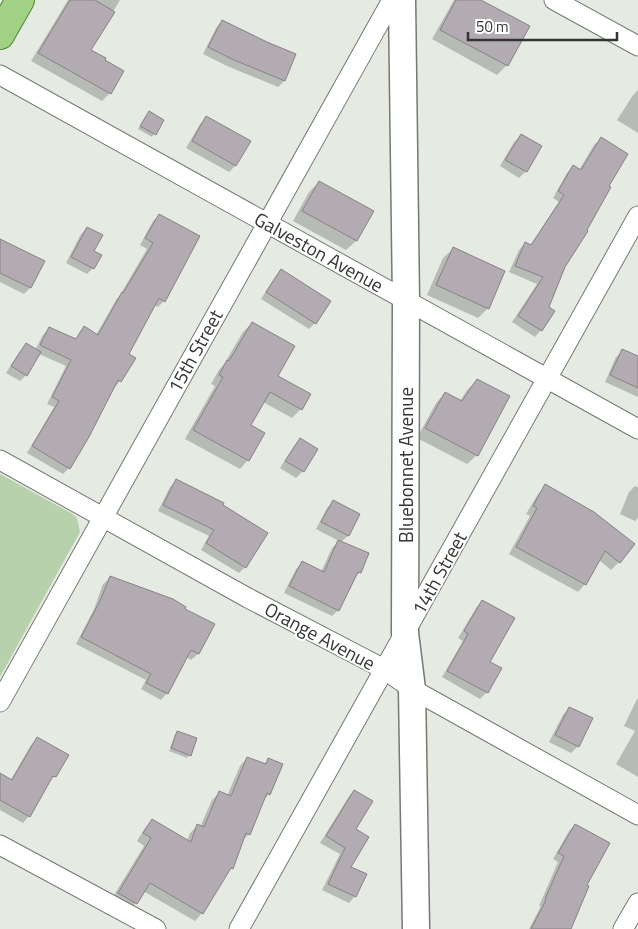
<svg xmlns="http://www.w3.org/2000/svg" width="638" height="929" font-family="'Titillium Web',sans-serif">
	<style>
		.green { fill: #b7d1ac }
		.shadow { fill: #0003 }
		.building { fill: #b2abb1; stroke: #888186 }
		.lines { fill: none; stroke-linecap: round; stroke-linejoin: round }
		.street-casing { stroke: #757973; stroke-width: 21 }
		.secondary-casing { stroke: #757973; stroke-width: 29 }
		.primary-casing { stroke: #518633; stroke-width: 30 }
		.street { stroke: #fff; stroke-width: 19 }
		.secondary { stroke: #fff; stroke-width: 26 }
		.primary { stroke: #a0d185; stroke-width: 28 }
		.labels { text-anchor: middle; stroke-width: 4; stroke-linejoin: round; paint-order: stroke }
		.street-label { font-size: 19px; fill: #333532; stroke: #fff }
	</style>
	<rect width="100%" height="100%" fill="#e5eae3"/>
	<path class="green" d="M0 474 71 513 77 518 80 532 0 677Z"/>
	<path class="shadow" d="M68 0H120L90 50 110 93 102 101 31 61Z
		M454 0H478L507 65 497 75 432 39Z
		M222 21 284 81 278 87 227 66 203 54 216 28Z
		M638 90V133L617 120 633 95Z
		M146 116 162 121 152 137 138 129Z
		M207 117 235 166 229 172 186 148 200 124Z
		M521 136 540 147 526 171 519 178 500 166 514 142Z
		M601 139 607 186 564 266 547 307 541 330 535 337 512 322 537 284 509 272 519 250 525 243 530 246 559 202 553 198 567 173 573 167 579 170 594 145Z
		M319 182 372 212 356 241 346 250 293 221 309 192Z
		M159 215 198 237 164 301 158 307 154 305 127 354 134 358 120 381 114 388 69 468 63 474 27 453 54 407 47 404 66 366 39 354 26 375 20 381 6 373 20 351 26 345 35 350 43 335 49 328 74 340 84 328 96 335 116 300 120 295 147 249 140 245 153 221Z
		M87 228 93 268 87 274 66 263 81 234Z
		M453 249 488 308 478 318 427 295 443 258Z
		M0 263 30 288 24 294 0 282Z
		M281 271 315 323 309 329 261 299 275 277Z
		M252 323 277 376 301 409 292 418 263 402 250 426 248 460 240 469 185 439 215 386 211 384 219 370 224 364 243 332Z
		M623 351 638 358V397L605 382 616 357Z
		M477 380V455L467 464 417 438 436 403 445 393 460 401 467 390Z
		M300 440 316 450 303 471 296 478 280 468 294 446Z
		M176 481 221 505 245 567 239 573 201 550 209 536 158 511 170 487Z
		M546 486 619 562 611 570 599 560 585 584 578 592 509 554 530 516 526 514 538 494Z
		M635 486 638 487V518L635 521 620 514 629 492Z
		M333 502 359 514 348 536 341 542 360 572 354 578 338 610 332 616 284 593 296 569 302 563 321 572 332 548 339 541 316 529 327 508Z
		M110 578 183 609 213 625 198 654 191 660 186 657 167 693 161 700 141 689 146 680 76 644 94 609 103 584Z
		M482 601 488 662 487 692 480 699 442 677 463 641 458 638 476 608Z
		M637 699H638V777L616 764 635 731 624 726Z
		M569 708 578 746 571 753 549 742 563 715Z
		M177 732 189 755 187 758 169 751 175 735Z
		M37 739 55 776 48 782 29 816 23 823 0 810V781H10L31 745Z
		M247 758 264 764 268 760 269 794 263 801 249 834 242 841 232 868 226 874 202 913 195 921 143 891 136 903 129 910 111 900 144 846 137 841 145 828 152 820 187 841 190 833 197 826 200 827 212 800 219 793 227 796 240 766Z
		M354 791V829L350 867 355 896 349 903 322 890 340 854 320 843 348 798Z
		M575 825 585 886 568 929H529L541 906H539L558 862 553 859 569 831Z"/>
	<path class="building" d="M70 0H95L115 12 91 50 106 58 105 60 124 71 111 94 38 53Z
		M456 0H481L530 26 508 66 440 30Z
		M222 20 267 42 296 54 285 81 234 60 208 47Z
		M149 111 164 120 156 135 140 126Z
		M206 116 251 141 236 166 192 141Z
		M521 134 542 146 527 172 505 160Z
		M601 137 628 154 609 186 611 187 587 230 588 231 565 267 549 307 555 311 542 331 518 316 543 277 515 266 525 242 531 245 564 195 558 191 573 165 581 170Z
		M319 181 374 211 357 241 302 211Z
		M159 214 200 236 165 302 159 298 129 354 136 358 121 382 118 380 89 437 70 469 32 446 59 401 52 397 71 360 40 345 49 327 76 339 84 326 98 335 122 292 123 293 153 243 145 238Z
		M87 227 103 235 94 251 102 255 94 269 71 257Z
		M0 239 45 261 31 288 0 273Z
		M453 247 505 271 489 309 436 285Z
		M281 269 331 301 316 324 266 292Z
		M252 322 295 346 278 376 311 394 302 410 270 392 251 425 265 433 249 461 193 430 223 377 219 375 227 360 229 361Z
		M26 343 41 352 27 376 11 366Z
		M622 349 638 356V388L610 375Z
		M477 379 510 396 478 456 425 428 445 392 462 401Z
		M300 438 318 449 304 472 285 461Z
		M176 479 224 503 223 505 268 533 246 568 206 543 214 530 163 505Z
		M545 484 594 512 635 544 620 563 605 551 586 585 516 547 537 508 533 506Z
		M333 500 360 514 349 536 321 522Z
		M338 540 369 553 361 573 358 572 339 611 289 586 302 561 324 572Z
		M110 576 173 599 186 607 185 609 215 624 199 654 191 650 168 694 146 683 151 674 81 637 100 601Z
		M482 600 515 618 490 662 502 668 488 693 447 671 468 634 464 631Z
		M569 707 593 718 579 747 555 735Z
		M177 731 197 738 191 756 171 748Z
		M37 737 69 755 56 777 53 776 30 817 0 800V773L12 780Z
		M247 757 266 764 268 758 283 764 270 795 267 793 250 835 246 833 233 869 231 868 203 914 150 883 137 904 118 893 151 838 143 833 152 819 191 842 197 824 204 827 219 791 231 796Z
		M354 790 373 801 356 829 369 837 351 867 367 874 356 897 328 884 345 848 326 836Z
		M575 824 610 843 587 885 589 886 571 929H531L546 900 545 899 564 856 558 853Z"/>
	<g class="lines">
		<defs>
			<path id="street" d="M554 0 638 46
				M0 75 638 429
				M0 460 248 598 384 669 412 689 638 815
				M0 702 392 0
				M0 845 156 929
				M239 929 638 216
				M623 929 638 903"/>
			<path id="secondary" d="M402 0 406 301 405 633 412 689 416 929"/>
			<path id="primary" d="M0 35 20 0"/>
		</defs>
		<use href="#street" class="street-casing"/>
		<use href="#secondary" class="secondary-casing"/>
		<use href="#primary" class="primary-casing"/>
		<use href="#street" class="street"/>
		<use href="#secondary" class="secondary"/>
		<use href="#primary" class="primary"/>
	</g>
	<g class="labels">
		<g class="street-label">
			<text transform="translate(319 252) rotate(29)" y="7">Galveston Avenue</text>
			<text transform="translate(195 351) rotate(-61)" y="7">15th Street</text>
			<text transform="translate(406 465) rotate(-90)" y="7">Bluebonnet Avenue</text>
			<text transform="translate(439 573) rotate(-61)" y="7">14th Street</text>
			<text transform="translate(320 636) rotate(28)" y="7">Orange Avenue</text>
		</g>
	</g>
	<path d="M468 32v8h149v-8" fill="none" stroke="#333532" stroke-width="2.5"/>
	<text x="476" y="32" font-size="15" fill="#333532" stroke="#ffffff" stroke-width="4" paint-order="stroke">50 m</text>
</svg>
